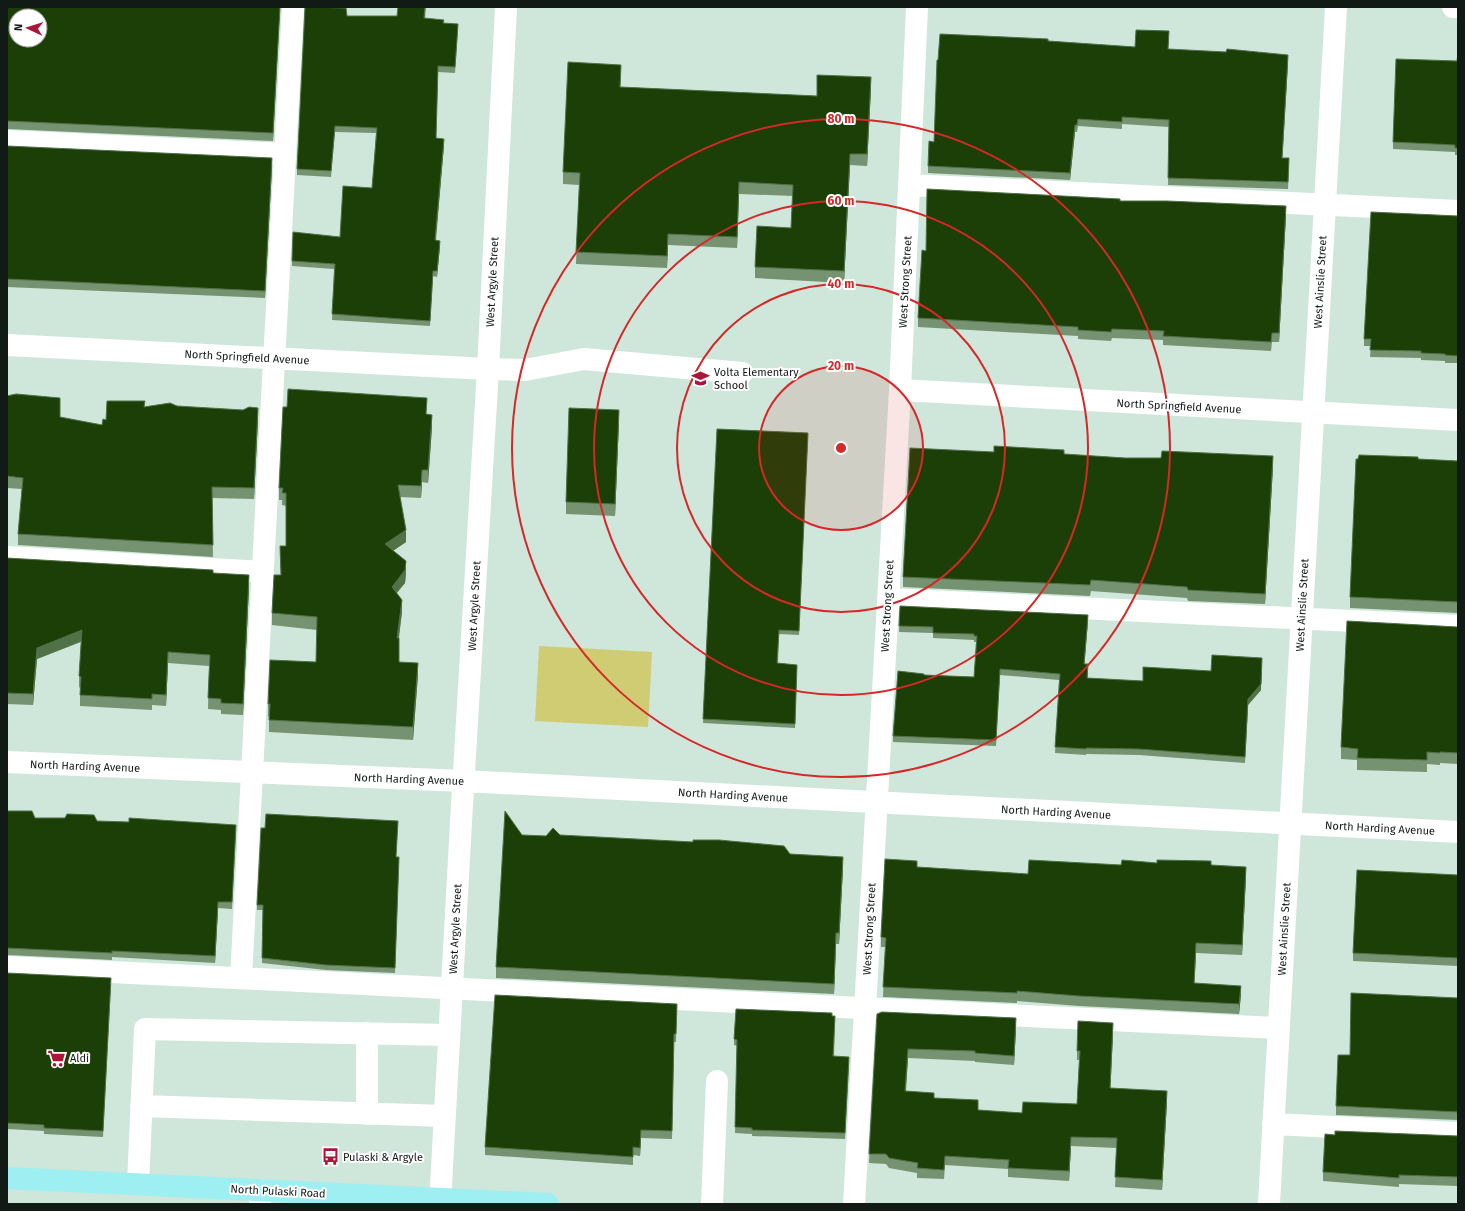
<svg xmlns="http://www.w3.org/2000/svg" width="1465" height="1211" font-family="'Fira Sans',sans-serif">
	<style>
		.green { fill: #cfcc73 }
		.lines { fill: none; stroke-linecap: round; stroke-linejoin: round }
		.minor { stroke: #fff; stroke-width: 22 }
		.major { stroke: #9deff1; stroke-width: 22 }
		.wall { fill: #759271 }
		.shaded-wall { fill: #517147 }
		.building { fill: #1b3f07; stroke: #517147; fill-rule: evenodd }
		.ring { fill: none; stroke: #d62828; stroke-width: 2 }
		.labels { text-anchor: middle; stroke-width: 4; stroke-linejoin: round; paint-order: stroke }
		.street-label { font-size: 11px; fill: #121a16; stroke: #fff }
		.poi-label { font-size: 11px; fill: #121a16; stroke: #fff; text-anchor: start }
		.centre { fill: #d62828; stroke: #fff; stroke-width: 2 }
		.ring-label { font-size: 12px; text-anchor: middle; font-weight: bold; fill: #d62828; stroke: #fff; stroke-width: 4; stroke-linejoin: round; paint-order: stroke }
	</style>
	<rect width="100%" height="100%" fill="#cfe6db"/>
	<path class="green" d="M539 646 652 652 648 727 535 721Z"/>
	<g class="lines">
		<path class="minor" d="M1453 7H1458
			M7 141 285 154
			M909 185 1458 211
			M7 345 488 369 525 370 584 359 742 373
			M900 390 1458 420
			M7 557 263 572
			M888 599 1458 626
			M7 762 463 781 1458 832
			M7 967 1278 1028
			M241 978 293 7
			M367 1033V1114
			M141 1106 445 1116
			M1273 1124 1458 1133
			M138 1184 145 1029 449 1035
			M260 1204 261 1190
			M440 1204 461 822 488 369 506 7
			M712 1204 717 1081
			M854 1204 900 390 917 7
			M1269 1204 1336 7"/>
		<path class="major" d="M7 1178 548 1204"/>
	</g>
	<path class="wall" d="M7 7H280L273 141 7 129Z
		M426 7 425 19 444 23 458 30 455 73 438 72 436 138 444 145 436 240 440 246 437 277 433 276 430 326 332 320 334 269 292 266V261L340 237 372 188 376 133 335 132 331 177 297 175V169L341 8 347 16H397Z
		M1169 38 1168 49 1288 62 1282 158 1289 165 1288 189 1168 185 1169 127 1122 124V129L1078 126 1077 132H1075L1070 180 928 173V166L934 142 938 60 1048 41 1135 47Z
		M1458 53V155H1455V152L1393 149V142L1457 61Z
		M621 76 620 87 817 96 871 89 867 166 850 165 844 283 755 278V267L791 228 793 196 739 194 737 248 668 245 667 268 576 264 579 185 563 184V172Z
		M7 146 272 166 265 298 7 287Z
		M1286 215 1279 342H1272L1271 351 1163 345V340L1112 338 1111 341 1078 339V336L918 327V318L926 251Z
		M1458 216V363H1445V361L1421 360V358L1370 357 1371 346H1364V339Z
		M7 396 60 418 102 425 106 420 145 407 177 406 258 419 254 499 212 498 213 557 18 545V534L22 489 7 488Z
		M427 414 432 427 428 483 422 482 421 498 400 497 406 542 393 551 406 573 405 583 396 593 402 612 399 638V662L418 675 413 740 269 732V717L268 716V704L316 662 317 630 272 625V613L281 575 280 546H286V506L282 505V500H279V488Z
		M619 421 615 516 566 514V502Z
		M717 429 808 433 799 635 779 634 778 663 797 665 795 728 703 723Z
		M1064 454 1125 458 1273 467 1265 604 1188 601 1187 598 1091 591 1090 596 903 587V577Z
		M1418 459 1458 461V613L1350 608V597Z
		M7 558 213 573 249 586 243 715 221 714V710L208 709 209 666 168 663 166 706 152 705V710L80 706V688L79 687V676L81 642 37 659 33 705 7 704Z
		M900 606 1088 621 1084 664 1088 670V678L1261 690 1248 705 1245 763 1139 755 1086 754V755L1055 753 1059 680 1000 675 996 746 893 742V736L924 675 974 677 976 642H974V640L933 638V633L899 632Z
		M1458 627V764L1440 763V765L1427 764V772L1357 770V760L1341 759V747Z
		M7 811 35 818 97 821 236 831 232 909 218 908 215 963 112 957V960L7 955Z
		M265 828 397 857 399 862 395 973 326 970 262 963 263 910H257V905Z
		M522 835 546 836 560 835 790 854 843 868 839 944H836L834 994 496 978V967Z
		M1157 863 1211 865 1246 876 1242 955 1196 953 1194 983 1241 995 1239 1014 1079 1006 1017 1001V1003L883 997 885 947H881V937L917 867 1028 874 1121 865Z
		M1458 875V966L1353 961V953Z
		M7 973 111 984 103 1137 44 1134V1131L7 1129Z
		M1458 998V1120L1336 1115V1106L1350 1055Z
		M677 1004 676 1042H674L672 1139 641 1138 640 1156 633 1155V1165L485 1155V1147Z
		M877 1014 1016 1028 1014 1065 975 1062V1061L908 1058 906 1091 934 1098 978 1110 1022 1113 1077 1104 1079 1060H1077V1051L1113 1033 1110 1088 1167 1101 1162 1190 1115 1187 1117 1148 1071 1146 1069 1181 1008 1177V1169L945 1165 944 1179 917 1178V1173L889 1168 886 1164 869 1163Z
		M832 1016 835 1022 834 1056 849 1063 845 1139 752 1136V1134L735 1133 737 1046 734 1045V1039Z
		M1335 1135 1458 1136V1186L1399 1184V1187L1323 1181V1172Z"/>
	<path class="shaded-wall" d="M280 7 273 141V133Z
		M1288 55V62L1282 165V158Z
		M871 77V89L867 166V154Z
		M1075 125V132L1070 180V173Z
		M444 139V145L435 246V240Z
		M850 154V165L844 283V271Z
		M272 158V166L265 298V291Z
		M739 182V194L737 248V237Z
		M1286 206V215L1279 342V333Z
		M668 234V245L667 268V256Z
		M440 241V246L437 277V271Z
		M258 408V419L254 499V488Z
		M619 410V421L615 516V504Z
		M432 415V427L428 483V470Z
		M1273 456V467L1265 604V594Z
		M422 470V482L421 498V486Z
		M406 530V542L385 556V544Z
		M406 561V573L405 583 392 599V587Z
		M249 575V586L243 715V704Z
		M402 600V612L397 650V638Z
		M1088 615V621L1084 670V664Z
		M82 630V641L37 659 33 705V694L37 648Z
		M168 652V663L166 706V695Z
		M1262 658 1261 690 1248 705 1245 763 1248 699Z
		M418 663V675L413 740V727Z
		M843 857V868L839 944V933Z
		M1246 867V876L1242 955V945Z
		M218 902V908L215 963V956Z
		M836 933V944L834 994V984Z
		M1196 943V953L1194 993V983Z
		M1241 986V995L1239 1014V1004Z
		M1016 1018V1028L1014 1065V1056Z
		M1113 1023V1033L1110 1097V1088Z
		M908 1049V1058L905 1100V1091Z
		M1167 1091V1101L1162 1190V1180Z
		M641 1130V1138L640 1156V1148Z
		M1071 1137V1146L1069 1181V1171Z"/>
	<path class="building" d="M7 7H280L273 133 7 121ZM16 16H40V40H16Z
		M305 7 346 8 347 16H397L398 7H425L424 18 444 20 443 23 458 24 455 67 438 66 436 138 444 139 435 240 440 241 437 271H433L430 321 332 314 335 264 292 261 293 232 340 237 343 186 372 188 377 128 335 126 331 171 297 169Z
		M1136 30 1169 31 1168 49 1226 52 1227 49 1288 55 1282 158H1289L1288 182 1168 178 1169 120 1122 117V122L1078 119 1077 125H1075L1070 173 928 166 929 141 934 142 937 60H938L940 34 1048 39V41L1135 47Z
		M1458 53V148H1455V145L1393 142 1396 59 1457 61Z
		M568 62 621 65 620 87 817 96V75L871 77 867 154H850L844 271 755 267 757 226 791 228 793 185 739 182 737 237 668 234 667 256 576 252 580 173 563 172Z
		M7 146 272 158 265 291 7 279Z
		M927 189 1120 199V201H1167L1286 206 1279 333H1272L1271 342 1163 336 1164 331 1112 329 1111 332 1078 330V327L918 318 922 250 926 251Z
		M1371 212 1458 216V356L1445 355V354L1421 353V351L1370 350 1371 339H1364Z
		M288 389 427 398 426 414 432 415 428 470H422L421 486 398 485 406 530 385 544 406 561 405 570 392 587 402 600 397 638H399V662L418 663 413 727 269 720 270 704H268L270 660 316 662 317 617 272 613 274 575H281L280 546H286V493H282L283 488H279L283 407H287Z
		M16 394 60 398V417L102 425 103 419 106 420 107 401H145L144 407 170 403 177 406 243 410 249 407 258 408 254 488 212 487 213 545 18 534 23 478 7 476V396Z
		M569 408 619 410 615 504 566 502Z
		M717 429 808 433 799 631 779 630 777 663 797 665 795 724 703 719Z
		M994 446 1064 450V454L1125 458H1161L1162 451 1273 456 1265 594 1188 590 1187 587 1091 580 1090 585 903 577 910 448 994 452Z
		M1359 455 1418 457V459L1458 461V602L1350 597 1356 459H1358Z
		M7 558 213 570V573L249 575 243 704 221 703V699L208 698 210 655 168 652 166 695 152 694V699L80 695 81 677 79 676 82 630 37 648 33 694 7 693Z
		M900 606 1088 615 1084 664H1088L1087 678 1143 681V667L1211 671 1212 655 1262 658 1261 684 1248 699 1245 757 1139 749 1086 748V749L1055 747 1060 674 1000 669 996 740 893 736 898 671 924 674V675L974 677 977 636H974V634L933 633V627L899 626Z
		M1347 621 1458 627V753L1440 752V753L1427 752V760L1357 758 1358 749 1341 747Z
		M7 811H32L35 818H65L67 814 94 815 97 821 129 822V818L236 825 232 902H218L215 956 112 951V953L7 948Z
		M505 811 522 835 546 836 553 828 560 835 693 842V840H719L784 846 790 854 843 857 839 933H836L834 984 496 967Z
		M266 814 398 821 396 857H399L395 968 326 965 262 958 263 905H257L261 828H265Z
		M885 859 917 861V867L1028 874 1029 860 1121 865 1122 860 1157 863V860L1211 861V865L1246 867 1242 945 1196 943 1194 983 1241 986 1239 1004 1079 996 1017 991V993L883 987 886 938 881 937Z
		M1357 870 1458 875V958L1353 953Z
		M7 973 111 978 103 1131 44 1128V1125L7 1123Z
		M1351 993 1458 998V1112L1336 1106 1338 1055H1350Z
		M495 995 677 1004 676 1034H674L672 1131 641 1130 640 1148 633 1147V1157L485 1147Z
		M736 1009 832 1013V1016H835L833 1056 849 1057 845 1133 752 1130V1128L735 1127 737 1040 734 1039Z
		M882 1012 1016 1018 1014 1056 975 1053V1051L908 1049 905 1091 934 1093V1098L978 1100V1110L1022 1113 1023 1102 1077 1104 1080 1051H1077L1078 1021 1113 1023 1110 1088 1167 1091 1162 1180 1115 1177 1117 1138 1071 1137 1069 1171 1008 1168 1009 1160 945 1156 944 1170 917 1168 918 1163 889 1158 886 1154H869L877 1014Z
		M1335 1131 1458 1136V1177L1399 1175V1178L1323 1172 1325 1134 1335 1135Z"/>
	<circle cx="841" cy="448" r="82" fill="#d62828" fill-opacity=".12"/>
	<g class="ring">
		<circle cx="841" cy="448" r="82"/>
		<circle cx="841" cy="448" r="164"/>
		<circle cx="841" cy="448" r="247"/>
		<circle cx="841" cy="448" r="329"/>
	</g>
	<defs>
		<symbol id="school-bare" viewBox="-9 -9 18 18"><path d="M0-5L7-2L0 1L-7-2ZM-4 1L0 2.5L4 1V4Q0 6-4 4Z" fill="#ac163a" stroke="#fff" stroke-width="2.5" paint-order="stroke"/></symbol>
		<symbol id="supermarket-bare" viewBox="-9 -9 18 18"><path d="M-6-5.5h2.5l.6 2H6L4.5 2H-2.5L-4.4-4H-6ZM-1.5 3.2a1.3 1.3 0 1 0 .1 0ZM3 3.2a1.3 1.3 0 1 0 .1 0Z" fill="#ac163a" stroke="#fff" stroke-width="2.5" paint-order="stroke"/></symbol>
		<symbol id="bus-bare" viewBox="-9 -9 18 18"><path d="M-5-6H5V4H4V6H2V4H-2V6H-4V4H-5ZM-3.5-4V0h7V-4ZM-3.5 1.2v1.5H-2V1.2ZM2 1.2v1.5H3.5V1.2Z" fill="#ac163a" stroke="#fff" stroke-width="2.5" paint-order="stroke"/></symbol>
	</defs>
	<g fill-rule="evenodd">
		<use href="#school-bare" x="688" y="366" width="25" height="25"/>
		<use href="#supermarket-bare" x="44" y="1046" width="25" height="25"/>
		<use href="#bus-bare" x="318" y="1144" width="25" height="25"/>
	</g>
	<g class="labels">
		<g class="street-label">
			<text transform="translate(492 282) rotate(-87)" y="4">West Argyle Street</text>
			<text transform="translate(905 282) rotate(-87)" y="4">West Strong Street</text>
			<text transform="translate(1320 282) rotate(-87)" y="4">West Ainslie Street</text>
			<text transform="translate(247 357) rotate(3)" y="4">North Springfield Avenue</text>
			<text transform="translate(1179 406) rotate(3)" y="4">North Springfield Avenue</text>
			<text transform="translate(1302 605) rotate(-87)" y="4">West Ainslie Street</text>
			<text transform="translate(474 606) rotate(-87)" y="4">West Argyle Street</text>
			<text transform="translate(887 606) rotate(-87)" y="4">West Strong Street</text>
			<text transform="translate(85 766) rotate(2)" y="4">North Harding Avenue</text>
			<text transform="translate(409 779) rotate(2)" y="4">North Harding Avenue</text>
			<text transform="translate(733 795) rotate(3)" y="4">North Harding Avenue</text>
			<text transform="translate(1056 812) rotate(3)" y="4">North Harding Avenue</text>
			<text transform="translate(1380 828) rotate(3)" y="4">North Harding Avenue</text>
			<text transform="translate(455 929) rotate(-87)" y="4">West Argyle Street</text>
			<text transform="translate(869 929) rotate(-87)" y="4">West Strong Street</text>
			<text transform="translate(1284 929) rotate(-87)" y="4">West Ainslie Street</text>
			<text transform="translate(278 1191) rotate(3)" y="4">North Pulaski Road</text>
		</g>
		<g class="poi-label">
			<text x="714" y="376">Volta Elementary<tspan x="714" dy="13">School</tspan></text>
			<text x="70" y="1062">Aldi</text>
			<text x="343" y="1161">Pulaski &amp; Argyle</text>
		</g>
	</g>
	<circle cx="841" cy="448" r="6" class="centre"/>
	<g class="ring-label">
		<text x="841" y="123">80 m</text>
		<text x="841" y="205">60 m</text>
		<text x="841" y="288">40 m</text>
		<text x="841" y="370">20 m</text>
	</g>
	<rect width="1465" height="1211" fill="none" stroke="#121a16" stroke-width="16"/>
	<g transform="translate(28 28) rotate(274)"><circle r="19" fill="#ffffff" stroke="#a0a3a2"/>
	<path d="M0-3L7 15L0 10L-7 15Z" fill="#ac163a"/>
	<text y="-6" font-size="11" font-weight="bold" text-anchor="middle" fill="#121a16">N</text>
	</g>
</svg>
